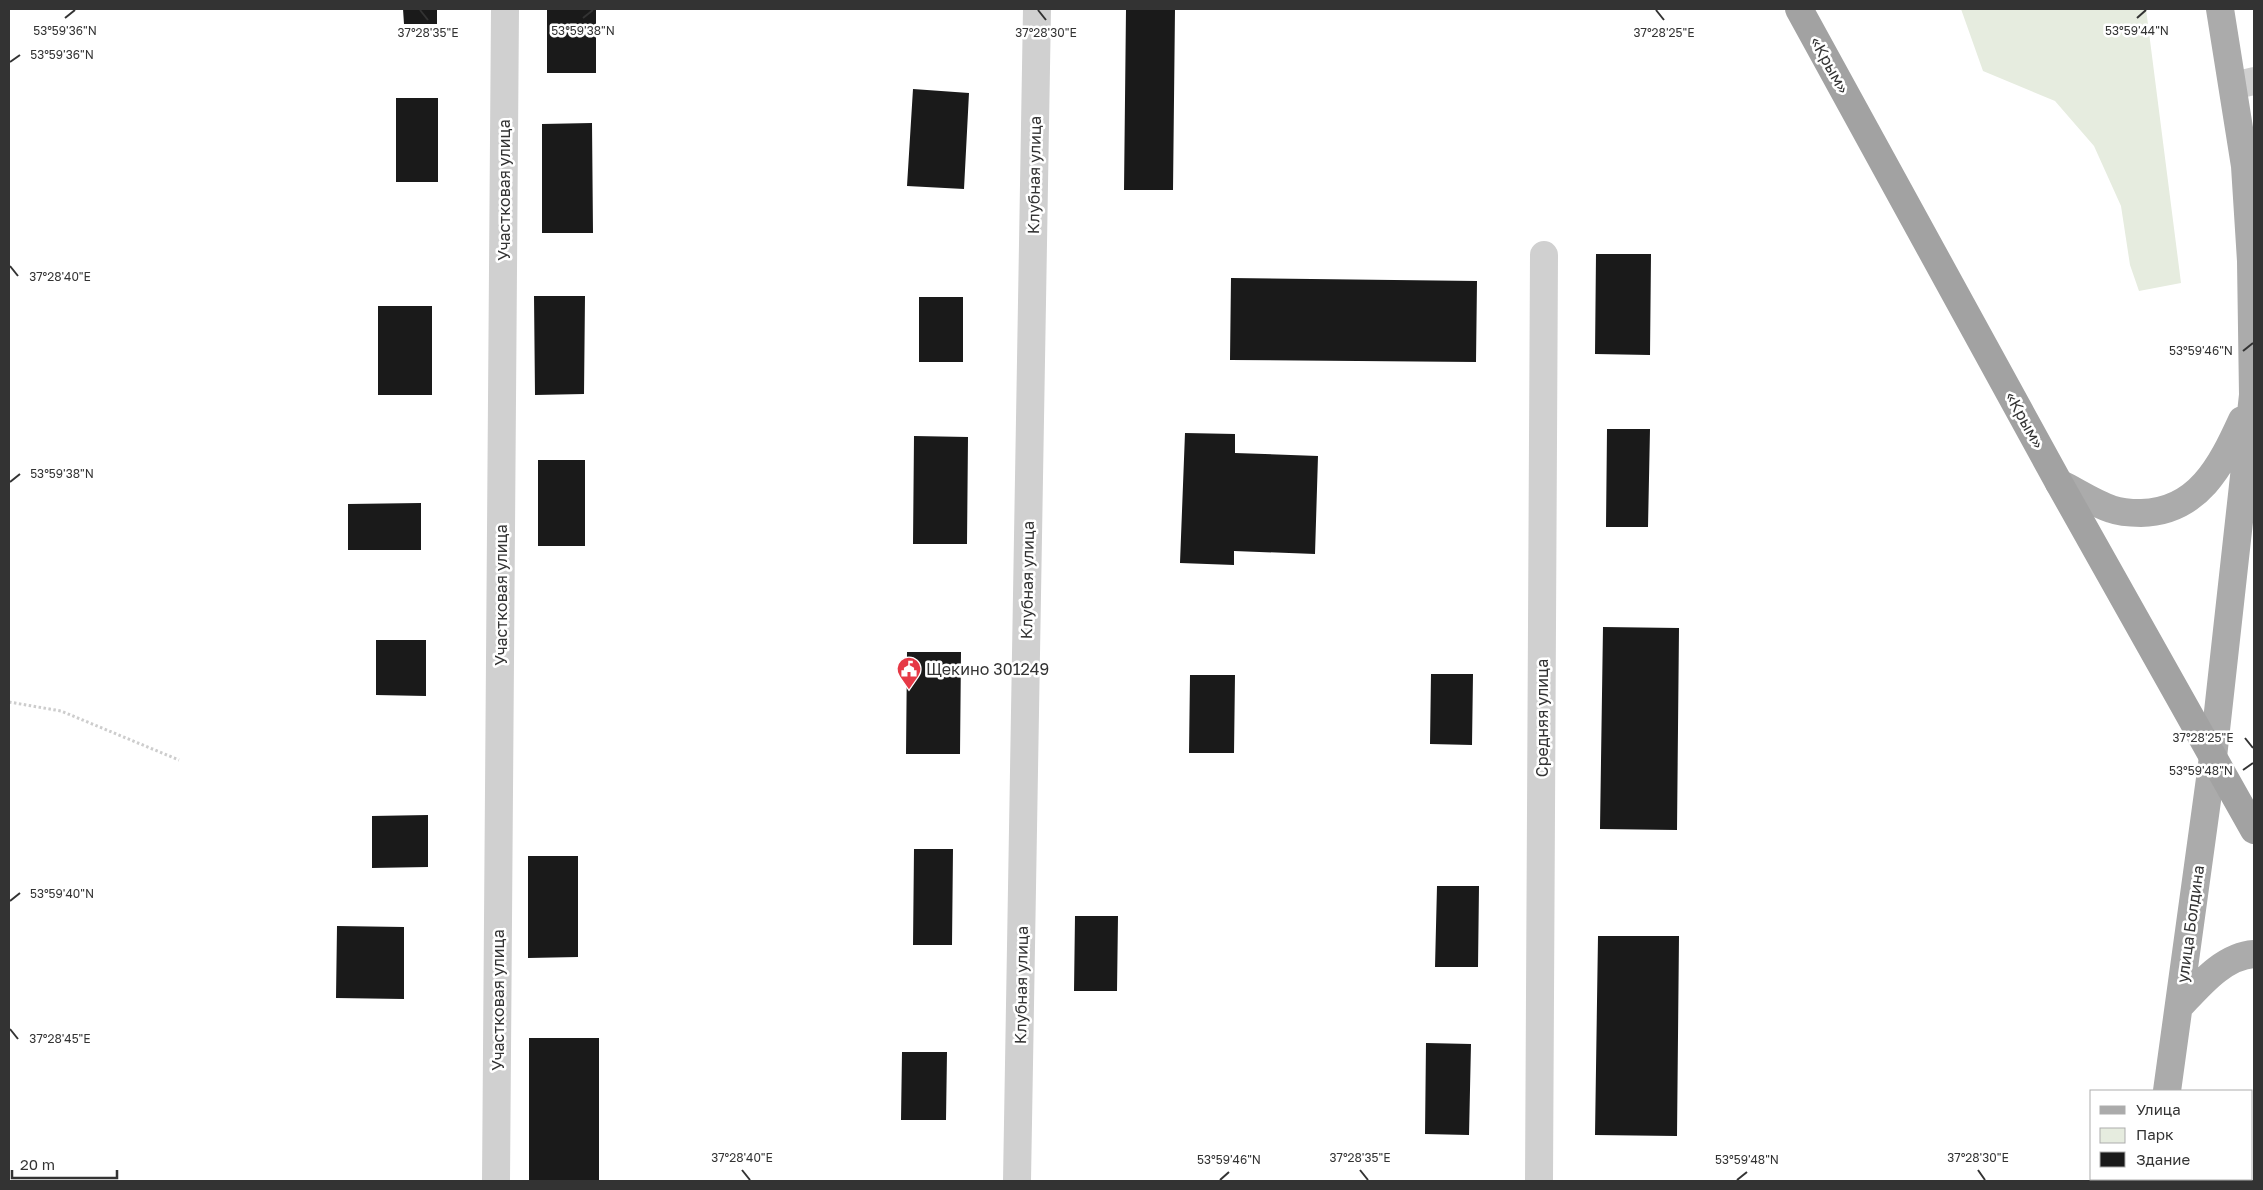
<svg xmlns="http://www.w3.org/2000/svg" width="2263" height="1190" font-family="'Golos Text',sans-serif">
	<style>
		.green { fill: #e6ecdf }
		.building { fill: #1a1a1a }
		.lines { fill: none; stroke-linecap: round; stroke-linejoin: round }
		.path { stroke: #cdcdcd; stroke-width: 3; stroke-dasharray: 2.5 2.5; stroke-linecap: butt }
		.minor { stroke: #d0d0d0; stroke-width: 28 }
		.primary { stroke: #ababab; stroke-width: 28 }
		.trunk { stroke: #a2a2a2; stroke-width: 28 }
		.ticks { fill: none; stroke: #333; stroke-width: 2 }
		.labels { text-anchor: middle; stroke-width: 5; stroke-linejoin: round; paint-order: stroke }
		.street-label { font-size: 16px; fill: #333; stroke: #fff }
		.poi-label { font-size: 16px; fill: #333; stroke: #fff; text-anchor: start }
		.ticks-label { font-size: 12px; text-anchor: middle; fill: #333; stroke: #fff; stroke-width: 5; stroke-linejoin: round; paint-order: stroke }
	</style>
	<rect width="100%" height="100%" fill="#fff"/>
	<path class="green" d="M1961 9H2146L2181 283 2139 291 2130 265 2121 206 2094 146 2055 101 1983 71Z"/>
	<path class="building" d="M403 9H437V24H404Z
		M547 9H596V73H547Z
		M1126 9H1175L1173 190H1124Z
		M913 89 969 93 964 189 907 186Z
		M396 98H438V182H396Z
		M592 123 593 233H542V124Z
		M1596 254H1651L1650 355 1595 354Z
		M1231 278 1477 281 1476 362 1230 360Z
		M534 296H585L584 394 535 395Z
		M919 297H963V362H919Z
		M378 306H432V395H378Z
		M1607 429H1650L1648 527H1606Z
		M1185 433 1235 434V453L1318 456 1315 554 1234 551V565L1180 563Z
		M914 436 968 437 967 544H913Z
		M538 460H585V546H538Z
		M421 503V550H348V504Z
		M1603 627 1679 628 1677 830 1600 829Z
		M376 640H426V696L376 695Z
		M907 652H961L960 754H906Z
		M1431 674H1473L1472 745 1430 744Z
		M1190 675H1235L1234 753H1189Z
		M428 815V867L372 868V816Z
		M914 849H953L952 945H913Z
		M528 856H578V957L528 958Z
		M1437 886H1479L1478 967H1435Z
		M1075 916H1118L1117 991H1074Z
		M337 926 404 927V999L336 998Z
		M1598 936H1679L1677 1136 1595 1135Z
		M529 1038H599V1181H529Z
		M1426 1043 1471 1044 1469 1135 1425 1134Z
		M902 1052H947L946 1120H901Z"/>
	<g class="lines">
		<path class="path" d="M9 702 61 711 179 760"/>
		<path class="minor" d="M2233 86 2254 81
			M496 1181 505 9
			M1017 1181 1037 9
			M1539 1181 1544 255"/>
		<path class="primary" d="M2059 483C2076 491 2093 503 2111 509 2119 512 2132 513 2141 513 2198 512 2221 466 2242 420
			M2179 1007C2199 986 2223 956 2254 954
			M2167 1091 2213 757 2253 395 2251 261 2245 166 2220 9
			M2153 1181V1179"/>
		<path class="trunk" d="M1799 9 2059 483 2254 830"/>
	</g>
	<path class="ticks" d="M420 10 428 20M1038 10 1046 20M1656 10 1664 20M65 18 75 10M583 18 593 10M2137 18 2146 10M10 62 20 55M10 266 18 276M2243 351 2253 343M10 482 20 474M2245 738 2253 748M2243 770 2253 763M10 901 20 893M10 1029 18 1039M742 1170 750 1180M1360 1170 1368 1180M1978 1170 1985 1180M1220 1180 1229 1172M1737 1180 1747 1172"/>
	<defs>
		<symbol id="civic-pin" viewBox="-11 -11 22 30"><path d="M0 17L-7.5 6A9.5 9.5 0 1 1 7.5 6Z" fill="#e63946" stroke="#fff"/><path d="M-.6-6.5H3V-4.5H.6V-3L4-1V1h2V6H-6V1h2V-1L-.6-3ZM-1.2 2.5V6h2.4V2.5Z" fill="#fff"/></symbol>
	</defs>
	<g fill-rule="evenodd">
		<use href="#civic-pin" x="895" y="655" width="28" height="38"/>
	</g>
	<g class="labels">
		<g class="street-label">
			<text transform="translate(1830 65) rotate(61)" y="6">«Крым»</text>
			<text transform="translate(1034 175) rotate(-89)" y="6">Клубная улица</text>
			<text transform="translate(504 190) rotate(-90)" y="6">Участковая улица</text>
			<text transform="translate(2025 420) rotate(61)" y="6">«Крым»</text>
			<text transform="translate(1027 580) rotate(-89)" y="6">Клубная улица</text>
			<text transform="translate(501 595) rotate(-90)" y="6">Участковая улица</text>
			<text transform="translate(1542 718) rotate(-90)" y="6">Средняя улица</text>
			<text transform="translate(2190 924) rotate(-82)" y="6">улица Болдина</text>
			<text transform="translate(1021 985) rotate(-89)" y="6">Клубная улица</text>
			<text transform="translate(498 1000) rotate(-90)" y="6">Участковая улица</text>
		</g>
		<g class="poi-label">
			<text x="926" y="675">Щекино 301249</text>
		</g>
	</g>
	<g class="ticks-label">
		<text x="65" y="35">53°59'36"N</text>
		<text x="583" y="35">53°59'38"N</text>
		<text x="2137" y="35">53°59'44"N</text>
		<text x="428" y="37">37°28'35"E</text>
		<text x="1046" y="37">37°28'30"E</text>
		<text x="1664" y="37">37°28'25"E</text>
		<text x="62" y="59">53°59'36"N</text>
		<text x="60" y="281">37°28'40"E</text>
		<text x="2201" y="355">53°59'46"N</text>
		<text x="62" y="478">53°59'38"N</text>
		<text x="2203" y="742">37°28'25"E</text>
		<text x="2201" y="775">53°59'48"N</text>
		<text x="62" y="898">53°59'40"N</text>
		<text x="60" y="1043">37°28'45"E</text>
		<text x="742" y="1162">37°28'40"E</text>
		<text x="1360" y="1162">37°28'35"E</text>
		<text x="1978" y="1162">37°28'30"E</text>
		<text x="1229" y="1164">53°59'46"N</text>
		<text x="1747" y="1164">53°59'48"N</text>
	</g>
	<rect width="2263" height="1190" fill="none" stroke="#333333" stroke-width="20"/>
	<rect x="2090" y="1090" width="162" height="90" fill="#ffffff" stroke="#adadad"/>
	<rect x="2100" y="1106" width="25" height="8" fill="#ababab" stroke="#adadad"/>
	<text x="2136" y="1115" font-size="15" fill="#333333">Улица</text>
	<rect x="2100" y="1128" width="25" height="15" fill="#e6ecdf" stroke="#adadad"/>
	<text x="2136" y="1140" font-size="15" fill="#333333">Парк</text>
	<rect x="2100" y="1152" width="25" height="15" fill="#1a1a1a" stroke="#adadad"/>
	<text x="2136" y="1165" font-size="15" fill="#333333">Здание</text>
	<path d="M12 1170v8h105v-8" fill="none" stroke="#333333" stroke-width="2.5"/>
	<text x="20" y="1170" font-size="15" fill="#333333" stroke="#ffffff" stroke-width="4" paint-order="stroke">20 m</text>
</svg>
